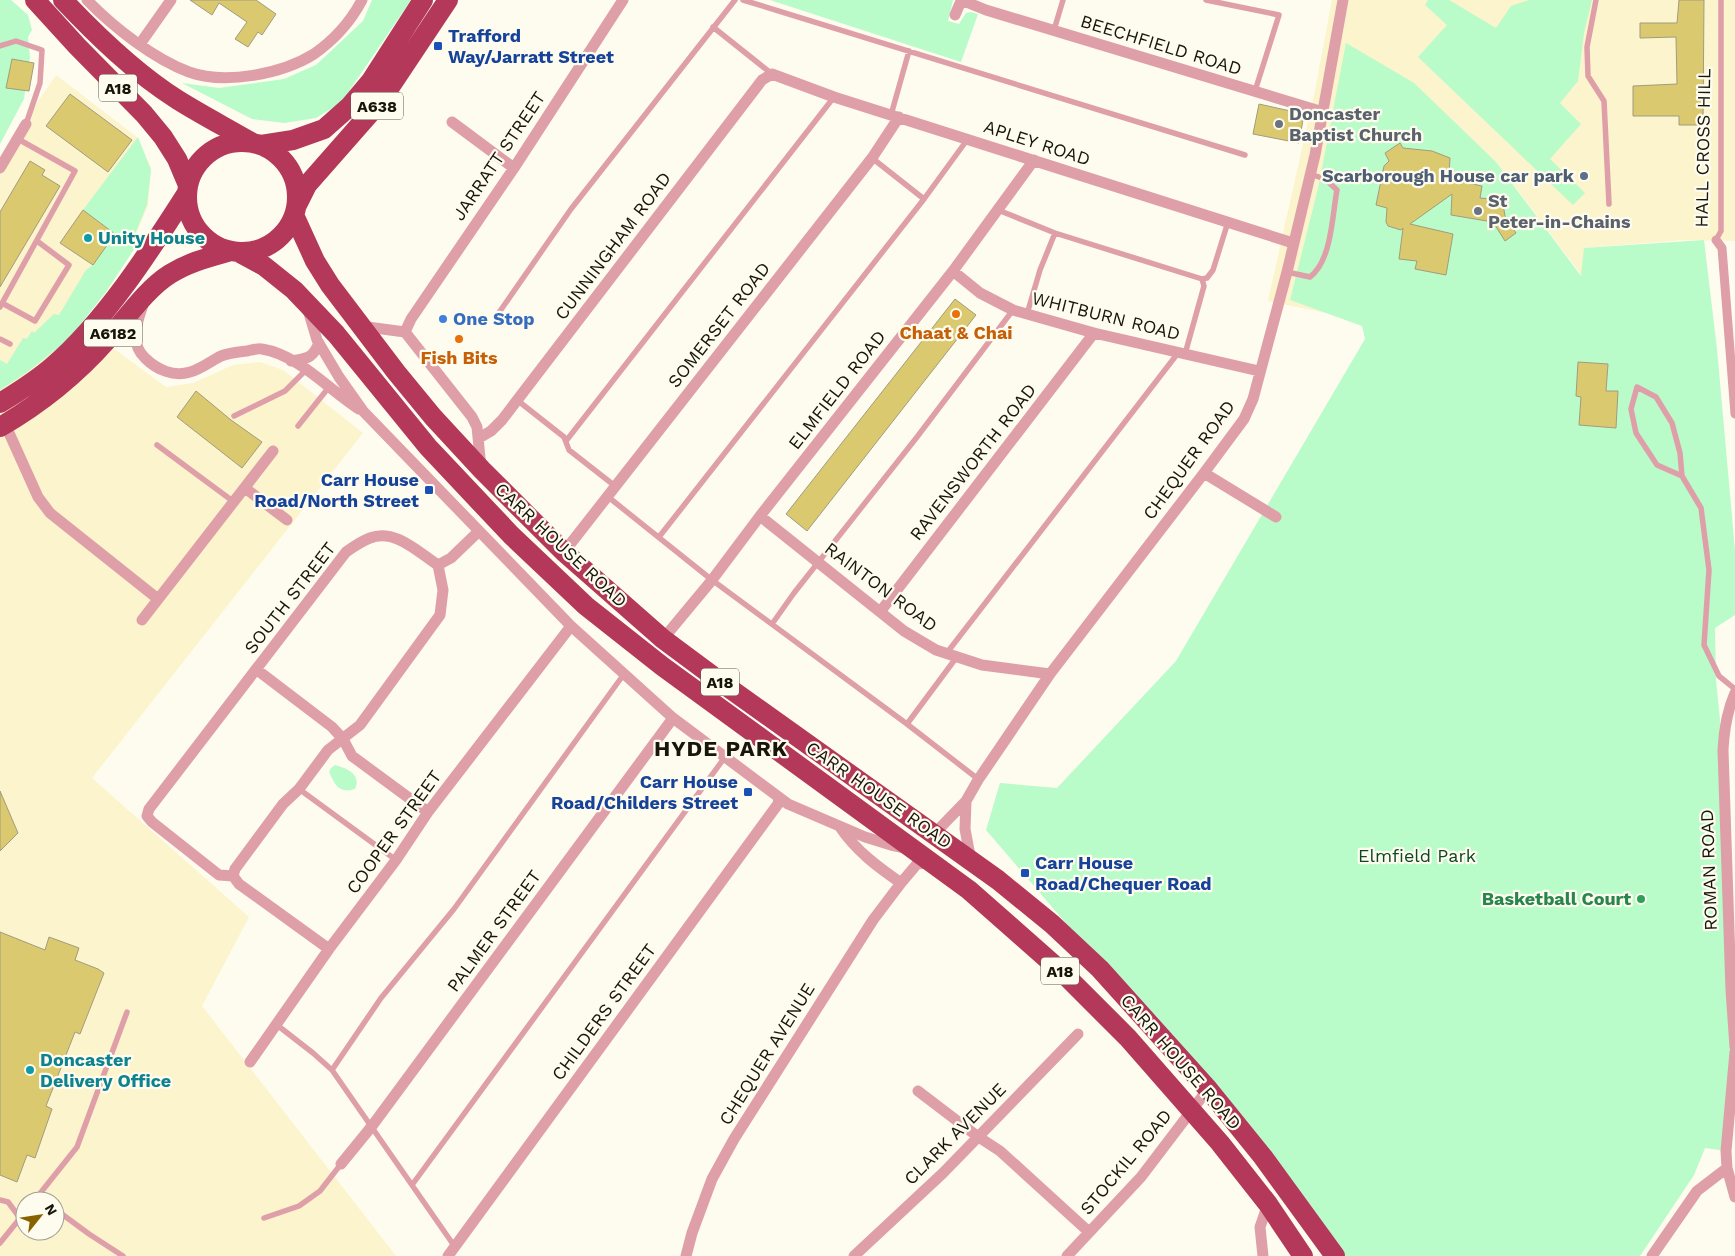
<svg xmlns="http://www.w3.org/2000/svg" width="1735" height="1256" font-family="'Work Sans',sans-serif">
	<style>
		.built { fill: #fbf4cd; fill-rule: evenodd }
		.green { fill: #b9fbc9 }
		.building { fill: #dbc970; stroke: #a19c7e }
		.lines { fill: none; stroke-linecap: round; stroke-linejoin: round }
		.service { stroke: #df9fa9; stroke-width: 5.5 }
		.pedestrian { stroke: #df9fa9; stroke-width: 9 }
		.minor { stroke: #df9fa9; stroke-width: 11 }
		.trunk { stroke: #b43859; stroke-width: 20 }
		.transit-dot { fill: #1a4fb4; stroke: #fefcef; stroke-width: 2 }
		.worship-dot { fill: #6b7280; stroke: #fefcef; stroke-width: 2 }
		.service-dot { fill: #5c6f8a; stroke: #fefcef; stroke-width: 2 }
		.culture-dot { fill: #0f9aa8; stroke: #fefcef; stroke-width: 2 }
		.food-dot { fill: #e8710a; stroke: #fefcef; stroke-width: 2 }
		.shop-dot { fill: #3f7fe0; stroke: #fefcef; stroke-width: 2 }
		.leisure-dot { fill: #2e9e5b; stroke: #fefcef; stroke-width: 2 }
		.labels { text-anchor: middle; stroke-width: 4.5; stroke-linejoin: round; paint-order: stroke }
		.shield { fill: #fefcef; stroke: #5d5b4f; stroke-width: 1 }
		.shield-label { font-size: 16px; font-weight: bold; fill: #18160b }
		.transit-label { font-size: 18px; font-weight: bold; fill: #164399; stroke: #fefcef; text-anchor: start }
		.street-label { font-size: 18px; fill: #18160b; stroke: #fefcef }
		.worship-label { font-size: 18px; font-weight: bold; fill: #5b616d; stroke: #fefcef; text-anchor: start }
		.service-label { font-size: 18px; font-weight: bold; fill: #4e5e75; stroke: #fefcef; text-anchor: end }
		.culture-label { font-size: 18px; font-weight: bold; fill: #0d838f; stroke: #fefcef; text-anchor: start }
		.shop-label { font-size: 18px; font-weight: bold; fill: #366cbe; stroke: #fefcef; text-anchor: start }
		.food-label { font-size: 18px; font-weight: bold; fill: #c56008; stroke: #fefcef }
		.park-label { font-size: 18px; fill: #0c4723; stroke: #fefcef }
		.leisure-label { font-size: 18px; font-weight: bold; fill: #27864d; stroke: #fefcef; text-anchor: end }
		.district-label { font-size: 22px; font-weight: bold; letter-spacing: 1px; fill: #18160b; stroke: #fefcef }
	</style>
	<rect width="100%" height="100%" fill="#fefcef"/>
	<path class="built" d="M1332 0H1735V241L1684 240 1585 248 1582 276 1504 172 1496 163 1319 184 1290 300 1362 326 1326 313 1268 301 1315 90Z
		M56 75 137 137 151 168 148 205 136 234V246L107 291 83 320 113 348 166 387 193 383 233 365 260 362 283 370 363 433 92 778 249 917 202 1006 396 1256H0V160L13 138ZM25 1201H55V1231H25Z"/>
	<path class="green" d="M0 0H11L28 15 32 30 28 37 30 57 24 99 0 144Z
		M372 0H411L341 103 316 118 284 123 252 119 182 83 219 88 284 79 316 65 363 21Z
		M770 0H953L948 21 959 24 966 13 971 12 978 14 961 62Z
		M1428 0H1449L1496 28 1511 6 1529 0H1592L1584 33 1578 81 1560 103 1581 124 1550 159 1585 193 1573 205 1418 57 1447 25 1425 5Z
		M1346 43 1414 83 1496 162 1581 276 1584 248 1704 240 1717 349 1735 550V615L1715 628 1716 680 1723 750 1731 990 1730 1116 1726 1151 1705 1148 1694 1175 1640 1256H1335L1208 1089 986 830 1000 783 1057 788 1176 661 1365 339 1362 326 1290 300 1319 184Z
		M138 137 151 170 147 205 135 234 136 246 106 292 68 340 26 373 0 390V360L7 364 23 338 27 339 32 331 34 333 54 314 59 315 86 270 93 265 115 234 83 210Z
		M335 765C346 768 362 774 355 789 339 794 335 785 329 772L331 768Z"/>
	<path class="building" d="M190 0H256L276 14 262 35 258 32 248 47 235 39 247 22 219 3 212 15Z
		M1679 0H1704L1703 125H1679V116H1633V86L1677 84 1676 37 1640 38V23H1677Z
		M12 59 34 63 29 91 6 88Z
		M70 94 132 140 108 172 46 126Z
		M1259 104 1304 114 1299 143 1253 134Z
		M1400 143 1403 148 1432 151 1450 158 1449 174H1454V172L1463 182 1482 186 1480 198 1491 199 1490 202 1503 204 1505 216 1516 233 1505 241 1493 222 1451 215 1452 194 1410 224 1453 234 1446 275 1415 269 1417 261 1399 259 1403 228 1401 230 1388 226 1386 222 1387 208 1376 205 1384 166 1389 161 1385 153Z
		M30 161 45 170 42 175 60 186 0 287V212Z
		M83 210 115 234 93 265 60 243Z
		M955 299 976 315 807 531 786 514Z
		M1578 362 1608 364 1606 391H1618L1616 428 1579 425 1581 397 1576 396Z
		M196 391 231 420 262 442 242 468 177 417Z
		M0 791 18 833 0 851Z
		M0 932 45 950 49 937 79 948 75 960 98 969 104 973 80 1034 75 1032 46 1106 52 1109 35 1158 27 1155 17 1182 0 1175Z"/>
	<g class="lines">
		<path class="service" d="M743 0 1245 155
			M1206 0 1279 15 1255 91
			M1596 0 1587 47 1588 76 1604 101 1609 204
			M713 27 772 74
			M1054 30 1063 0
			M0 46 16 41 42 50 40 83 26 124
			M891 115 909 51
			M872 158 924 199
			M998 210 1055 233 1202 279 1204 286 1185 354
			M1716 240 1721 231V0
			M1287 272 1310 277C1332 260 1332 216 1337 190L1325 179 1310 174
			M1202 279 1207 278 1213 270 1228 222
			M2 303 35 321 69 265 37 241
			M0 307 75 171 18 139
			M498 314 571 209 735 0
			M1027 314 1040 270 1055 233
			M0 339 10 344
			M517 400 564 437 569 450 615 486
			M234 416 285 391 307 369
			M298 426 329 387
			M566 441 834 97
			M157 445 234 502
			M1682 476 1657 465 1636 433 1631 409 1637 387 1656 397 1672 423 1680 453 1682 476 1701 508 1709 570 1704 645 1719 676 1735 689
			M607 496 712 580 907 724 956 658
			M659 537 924 199 967 140
			M772 624 794 593 917 437 1013 310
			M946 654 1178 353
			M907 724 978 779
			M299 789 396 860
			M277 1025 313 1053 332 1070 455 1247
			M332 1070 381 998 454 909 624 674
			M412 1185 725 757
			M38 1196 44 1201
			M0 1200 8 1202 20 1218
			M34 1201 77 1147 127 1012
			M55 1209 89 1234 123 1256
			M264 1218 299 1206 320 1191 341 1164
			M0 1243 25 1212"/>
		<path class="pedestrian" d="M1716 240 1722 248 1735 414"/>
		<path class="minor" d="M87 0C113 27 154 59 189 72 225 85 282 74 314 54 334 40 351 21 362 0
			M961 0 986 10 1323 112
			M955 15 961 1
			M140 44 171 0
			M452 122 514 168
			M0 168 26 124
			M953 271 980 293 1013 310 1094 333 1259 371
			M143 305C137 322 129 343 145 358 157 370 174 377 190 372 201 369 211 361 221 356 229 353 239 352 247 351 252 350 258 348 262 349 299 355 329 390 359 409
			M308 310 317 340 339 377 363 411 571 626 673 718 788 804 865 837 891 845 905 848
			M360 326 405 332 472 417 477 427 481 468
			M405 332 411 319 514 168 623 0
			M291 361C308 358 312 359 319 343
			M5 424 38 497 50 513 158 599
			M479 438 491 431 502 420 762 80 772 74 834 97 1293 243
			M1204 473 1276 517
			M245 488 287 520
			M760 516 904 631 936 650 982 665 1050 674
			M564 552 872 158 899 117
			M438 565 451 558 478 532
			M880 612 1094 333
			M142 620 273 451
			M663 639 712 580 760 516 953 271 1034 160
			M256 669 332 727 343 739 352 756 428 812
			M1735 693C1727 711 1724 730 1723 750L1731 990 1735 1047
			M966 801 965 829 971 861
			M840 827C856 851 878 867 901 883
			M934 834 966 801 978 780 1050 674 1204 473 1244 419 1253 399 1287 272 1315 155 1343 0
			M233 876 219 875 152 822 147 816 149 809 346 552C353 547 362 541 370 538 395 528 419 553 438 565
			M233 876 235 869 283 804 299 789 328 750 360 725 440 615 443 590 438 565
			M233 876 239 884 329 949
			M250 1062 329 949 396 860 428 812 571 626
			M918 1091 977 1136 1000 1151 1089 1232
			M341 1164 372 1126 673 718
			M1727 1168 1735 1197
			M448 1256 778 804 779 798
			M686 1256 692 1233 712 1179 734 1139 873 920 901 883 917 864 930 862
			M854 1256 943 1173 1078 1034
			M1067 1256 1141 1177 1208 1089
			M1263 1256 1260 1227 1268 1204
			M1652 1256 1697 1191 1727 1168 1726 1151 1735 1052"/>
		<path class="trunk" d="M35 0 77 46 144 114 163 137 177 159 188 185
			M63 0C97 36 135 73 178 100 202 115 227 128 251 142
			M187 197a55 55 0 1 1 110 0a55 55 0 1 1-110 0Z
			M261 145 293 140 324 129 350 106 371 81 423 0
			M297 205 307 185 380 102 448 0
			M294 215 315 261 330 285 396 372 433 417 482 470 564 552 663 639 729 688 998 880 1052 924 1100 969 1208 1089 1263 1157 1335 1256
			M238 252 264 266 294 290 336 334 428 447 511 535 586 606 662 666 969 890 1062 972 1128 1038 1220 1143 1268 1204 1303 1256
			M0 403C18 392 37 380 53 366 105 321 150 251 187 193
			M0 427C40 404 76 375 107 340 126 319 146 289 170 274 189 262 210 257 231 251"/>
	</g>
	<g class="transit-dot">
		<rect x="433" y="41" width="10" height="10" rx="2.5"/>
		<rect x="424" y="485" width="10" height="10" rx="2.5"/>
		<rect x="743" y="787" width="10" height="10" rx="2.5"/>
		<rect x="1020" y="868" width="10" height="10" rx="2.5"/>
	</g>
	<g class="worship-dot">
		<circle cx="1279" cy="124" r="5"/>
		<circle cx="1478" cy="211" r="5"/>
	</g>
	<circle class="service-dot" cx="1584" cy="176" r="5"/>
	<g class="culture-dot">
		<circle cx="88" cy="238" r="5"/>
		<circle cx="30" cy="1070" r="5"/>
	</g>
	<g class="food-dot">
		<circle cx="956" cy="314" r="5"/>
		<circle cx="459" cy="339" r="5"/>
	</g>
	<circle class="shop-dot" cx="443" cy="319" r="5"/>
	<circle class="leisure-dot" cx="1641" cy="899" r="5"/>
	<g class="labels">
		<g class="shield">
			<rect x="99" y="74.5" width="38" height="27" rx="4"/>
			<rect x="351" y="92.5" width="52" height="27" rx="4"/>
			<rect x="84" y="319.5" width="58" height="27" rx="4"/>
			<rect x="701" y="668.5" width="38" height="27" rx="4"/>
			<rect x="1041" y="957.5" width="38" height="27" rx="4"/>
		</g>
		<g class="shield-label">
			<text x="118" y="94">A18</text>
			<text x="377" y="112">A638</text>
			<text x="113" y="339">A6182</text>
			<text x="720" y="688">A18</text>
			<text x="1060" y="977">A18</text>
		</g>
		<g class="transit-label">
			<text x="448" y="42">Trafford<tspan x="448" dy="21">Way/Jarratt Street</tspan></text>
			<text x="419" y="486" text-anchor="end">Carr House<tspan x="419" dy="21">Road/North Street</tspan></text>
			<text x="738" y="788" text-anchor="end">Carr House<tspan x="738" dy="21">Road/Childers Street</tspan></text>
			<text x="1035" y="869">Carr House<tspan x="1035" dy="21">Road/Chequer Road</tspan></text>
		</g>
		<g class="street-label">
			<text transform="translate(1161 45) rotate(17)" y="6">BEECHFIELD ROAD</text>
			<text transform="translate(1037 143) rotate(18)" y="6">APLEY ROAD</text>
			<text transform="translate(1703 148) rotate(-89)" y="6">HALL CROSS HILL</text>
			<text transform="translate(499 156) rotate(-56)" y="6">JARRATT STREET</text>
			<text transform="translate(613 246) rotate(-53)" y="6">CUNNINGHAM ROAD</text>
			<text transform="translate(1106 316) rotate(14)" y="6">WHITBURN ROAD</text>
			<text transform="translate(719 325) rotate(-52)" y="6">SOMERSET ROAD</text>
			<text transform="translate(837 390) rotate(-52)" y="6">ELMFIELD ROAD</text>
			<text transform="translate(1189 460) rotate(-54)" y="6">CHEQUER ROAD</text>
			<text transform="translate(973 462) rotate(-52)" y="6">RAVENSWORTH ROAD</text>
			<text transform="translate(561 545) rotate(43)" y="6">CARR HOUSE ROAD</text>
			<text transform="translate(881 587) rotate(37)" y="6">RAINTON ROAD</text>
			<text transform="translate(290 598) rotate(-52)" y="6">SOUTH STREET</text>
			<text transform="translate(879 795) rotate(35)" y="6">CARR HOUSE ROAD</text>
			<text transform="translate(394 832) rotate(-54)" y="6">COOPER STREET</text>
			<text transform="translate(1709 870) rotate(-92)" y="6">ROMAN ROAD</text>
			<text transform="translate(494 931) rotate(-54)" y="6">PALMER STREET</text>
			<text transform="translate(604 1012) rotate(-54)" y="6">CHILDERS STREET</text>
			<text transform="translate(767 1054) rotate(-58)" y="6">CHEQUER AVENUE</text>
			<text transform="translate(1181 1062) rotate(49)" y="6">CARR HOUSE ROAD</text>
			<text transform="translate(955 1134) rotate(-45)" y="6">CLARK AVENUE</text>
			<text transform="translate(1126 1162) rotate(-50)" y="6">STOCKIL ROAD</text>
		</g>
		<g class="worship-label">
			<text x="1289" y="120">Doncaster<tspan x="1289" dy="21">Baptist Church</tspan></text>
			<text x="1488" y="207">St<tspan x="1488" dy="21">Peter-in-Chains</tspan></text>
		</g>
		<g class="service-label">
			<text x="1574" y="182">Scarborough House car park</text>
		</g>
		<g class="culture-label">
			<text x="98" y="244">Unity House</text>
			<text x="40" y="1066">Doncaster<tspan x="40" dy="21">Delivery Office</tspan></text>
		</g>
		<g class="shop-label">
			<text x="453" y="325">One Stop</text>
		</g>
		<g class="food-label">
			<text x="956" y="339">Chaat &amp; Chai</text>
			<text x="459" y="364">Fish Bits</text>
		</g>
		<g class="park-label">
			<text x="1417" y="862">Elmfield Park</text>
		</g>
		<g class="leisure-label">
			<text x="1631" y="905">Basketball Court</text>
		</g>
		<g class="district-label">
			<text x="721" y="756">HYDE PARK</text>
		</g>
	</g>
	<g transform="translate(40 1216) rotate(60)"><circle r="24" fill="#fefcef" stroke="#a2a094"/>
	<path d="M0-4L9 19L0 12L-9 19Z" fill="#896200"/>
	<text y="-8" font-size="14" font-weight="bold" text-anchor="middle" fill="#18160b">N</text>
	</g>
</svg>
